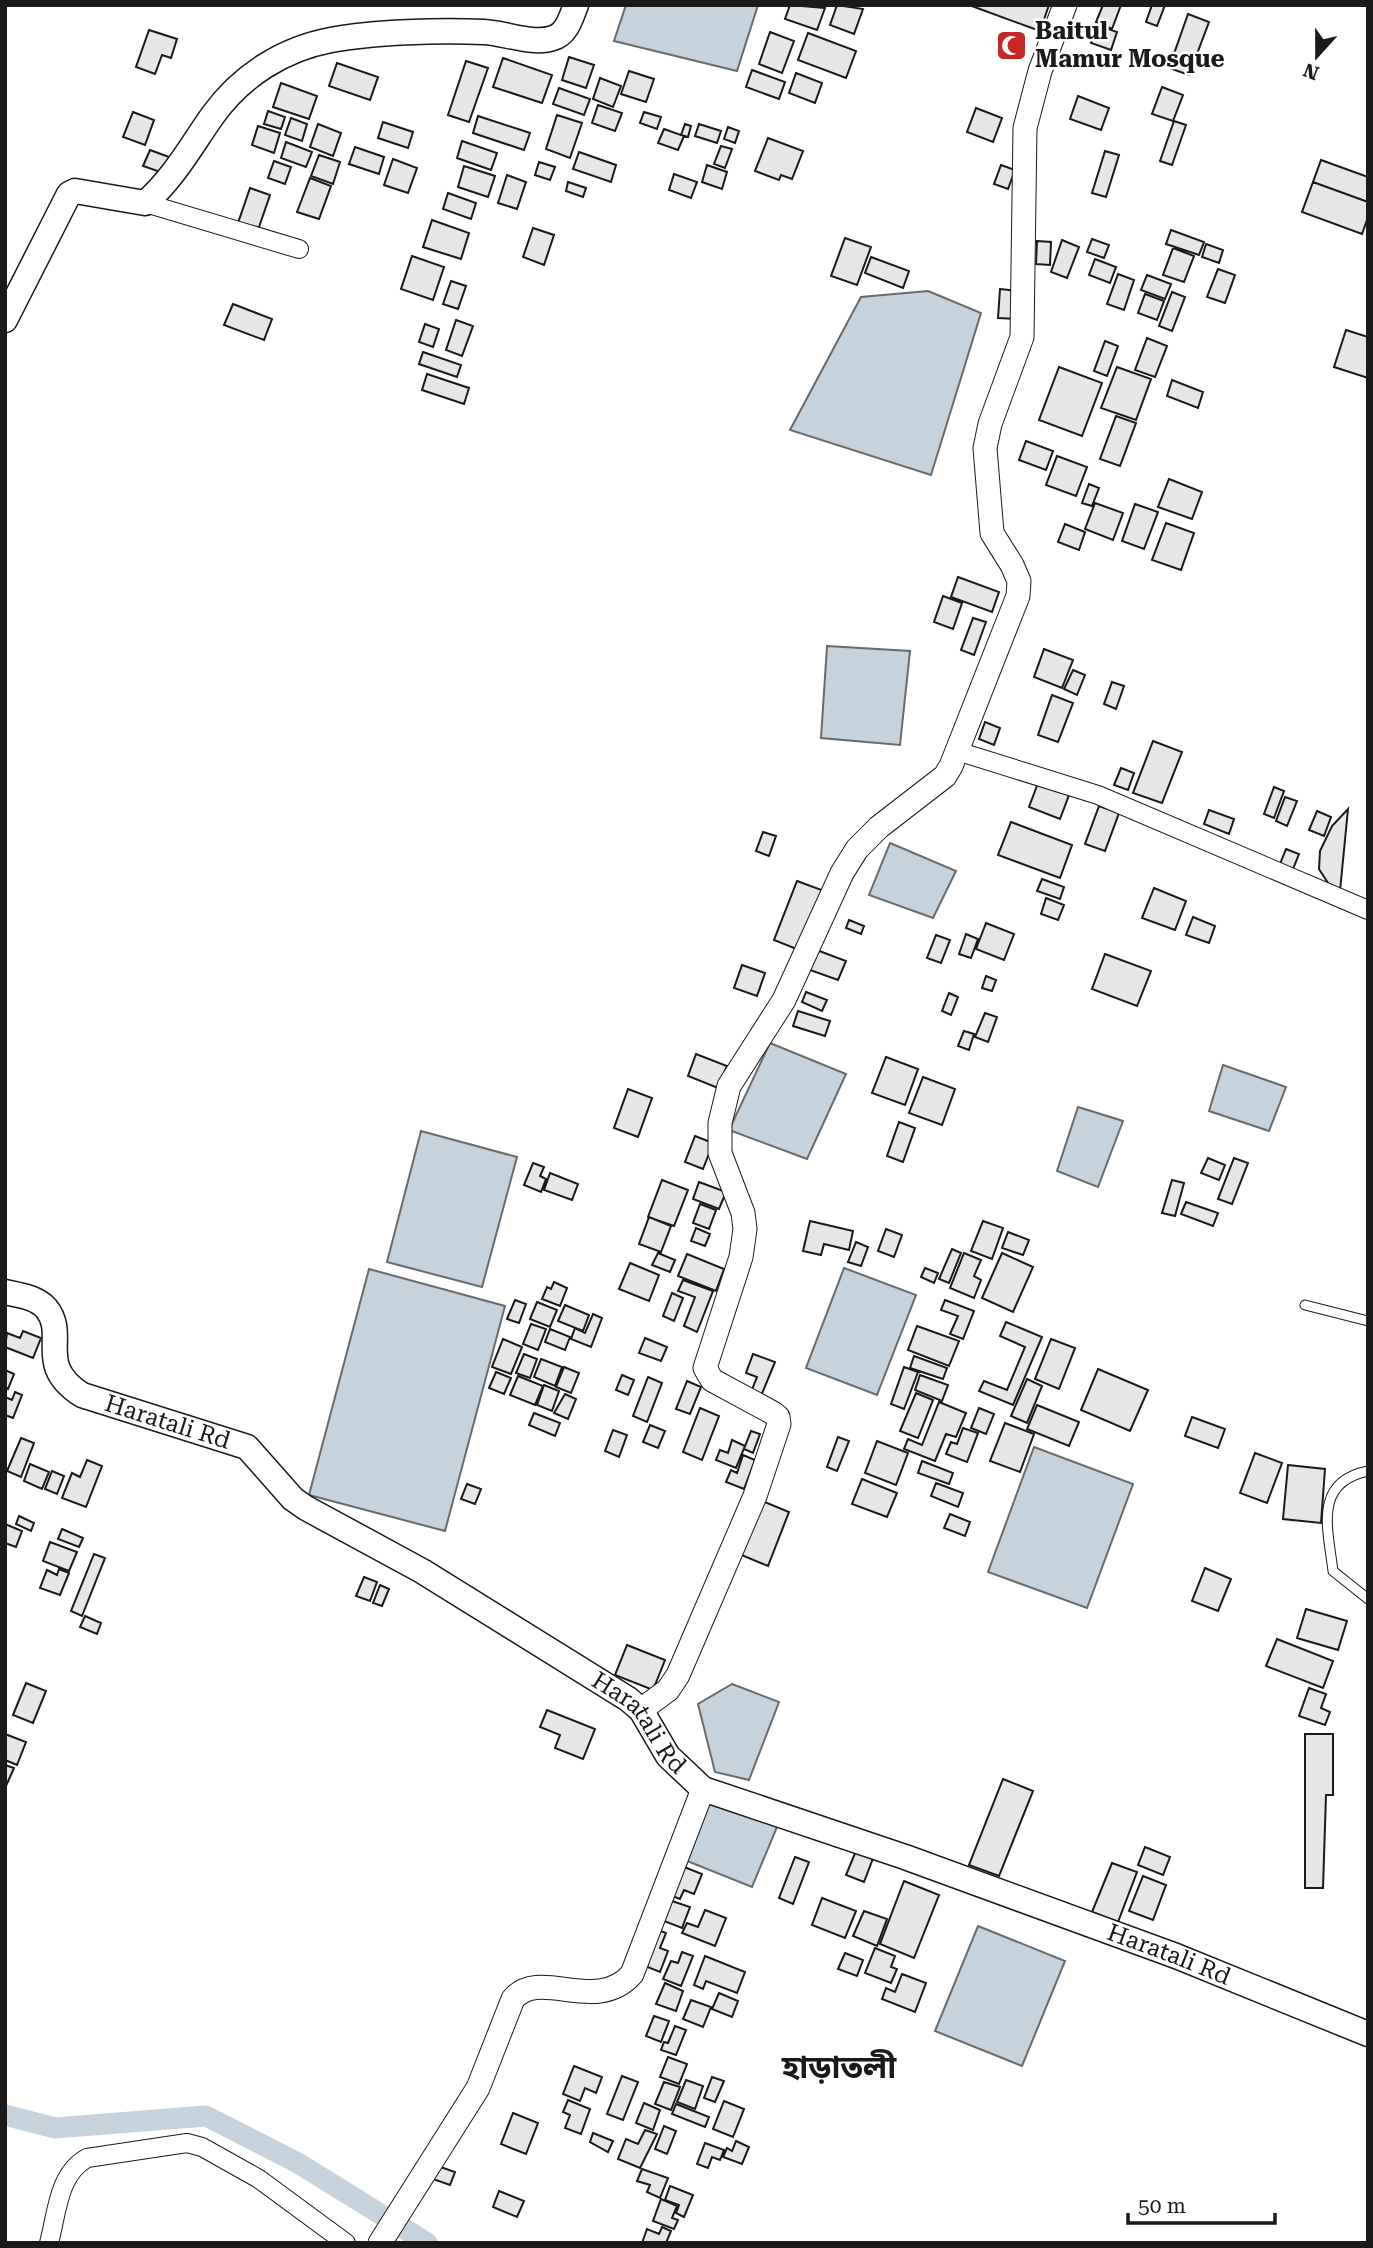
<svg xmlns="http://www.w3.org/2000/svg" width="1373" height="2248" font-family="'Roboto Serif','Noto Sans Bengali',serif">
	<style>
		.water { fill: #c6d2dc; stroke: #6a6a6a; stroke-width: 2 }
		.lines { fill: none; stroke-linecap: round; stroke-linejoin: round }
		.canal { stroke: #c6d2dc; stroke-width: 21 }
		.building { fill: #e6e6e6; stroke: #1a1a1a; stroke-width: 2 }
		.service-casing { stroke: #1a1a1a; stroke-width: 11 }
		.minor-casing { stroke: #1a1a1a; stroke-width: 20 }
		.tertiary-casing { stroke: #1a1a1a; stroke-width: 25 }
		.secondary-casing { stroke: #1a1a1a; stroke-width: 27 }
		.service { stroke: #fff; stroke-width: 9 }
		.minor { stroke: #fff; stroke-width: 18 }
		.tertiary { stroke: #fff; stroke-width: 23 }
		.secondary { stroke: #fff; stroke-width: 24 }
		.labels { text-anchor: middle; stroke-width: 5; stroke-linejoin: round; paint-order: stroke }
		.poi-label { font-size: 24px; font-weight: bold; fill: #1a1a1a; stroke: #fff; text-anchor: start }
		.street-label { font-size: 24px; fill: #1a1a1a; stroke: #fff }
		.district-label { font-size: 32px; font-weight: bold; fill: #1a1a1a; stroke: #fff }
	</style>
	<rect width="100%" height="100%" fill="#fff"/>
	<path class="water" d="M626 5H758L737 71 614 41Z
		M928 291 981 313 931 475 790 430 861 297Z
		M827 646 910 651 900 745 821 738Z
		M890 843 956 871 933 918 869 895Z
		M770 1043 846 1074 807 1159 729 1130Z
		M1223 1065 1286 1087 1269 1131 1209 1111Z
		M1078 1107 1123 1121 1098 1187 1057 1171Z
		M421 1131 517 1157 482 1287 387 1262Z
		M844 1268 916 1295 877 1395 806 1368Z
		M369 1269 505 1306 445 1531 309 1495Z
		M1034 1447 1133 1484 1087 1608 988 1572Z
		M732 1684 779 1702 749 1780 715 1772 698 1704Z
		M707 1798 777 1827 752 1887 682 1859Z
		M978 1926 1065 1961 1022 2066 935 2031Z"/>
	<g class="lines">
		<path class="canal" d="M5 2115 55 2128 206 2116 298 2163 427 2243"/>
	</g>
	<path class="building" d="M790 5 825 8 817 30 785 19Z
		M837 5 863 9 854 34 830 25Z
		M969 5H1049L1040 31Z
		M1103 5H1121L1112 29 1096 22Z
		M1152 5H1165L1157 26 1146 22Z
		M1188 14 1209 22 1189 75 1169 68Z
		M1098 25 1117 32 1111 50 1091 43Z
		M149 30 177 39 171 58 162 55 155 74 136 67Z
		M770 32 794 41 782 73 759 64Z
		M808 33 856 51 846 78 798 60Z
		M569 57 594 65 586 88 562 80Z
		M503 58 552 75 542 103 493 87Z
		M466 61 488 68 469 122 448 115Z
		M337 63 378 77 370 100 329 86Z
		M752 70 785 82 779 99 746 87Z
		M629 71 654 79 646 102 621 94Z
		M796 73 822 83 815 103 789 93Z
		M600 78 621 86 613 107 593 99Z
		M281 83 317 96 309 119 273 107Z
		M1162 87 1183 95 1173 121 1152 114Z
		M559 88 590 99 584 115 553 104Z
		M1078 96 1109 108 1101 130 1070 119Z
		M598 105 622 113 615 131 592 123Z
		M976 108 1002 118 993 142 967 132Z
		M268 111 285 117 281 129 264 124Z
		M133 112 154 120 145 145 123 137Z
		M644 112 661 117 657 129 640 123Z
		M557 115 582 123 570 158 546 149Z
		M478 116 530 133 524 150 473 133Z
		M291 118 307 124 302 141 285 135Z
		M1174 121 1186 125 1172 165 1160 161Z
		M383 122 413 132 408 148 378 138Z
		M318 124 341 133 333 156 310 147Z
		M685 124 691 126 688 137 681 135Z
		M699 124 721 131 717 143 695 136Z
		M258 126 280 133 274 153 252 145Z
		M728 127 739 131 735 143 724 139Z
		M664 129 684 136 678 150 658 143Z
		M768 138 803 151 792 179 781 175 779 180 755 171Z
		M462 141 497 153 491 170 457 158Z
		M286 142 312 152 306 167 281 158Z
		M721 146 732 149 725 168 714 164Z
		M355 147 384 157 379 174 349 164Z
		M150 150 172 158 166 174 143 166Z
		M1105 151 1119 155 1106 197 1092 193Z
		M579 152 616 165 611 182 573 169Z
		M319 155 340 162 333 184 311 176Z
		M393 159 417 168 408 193 384 185Z
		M1321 160 1368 177V202L1313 182Z
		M274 161 291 167 285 184 268 178Z
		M539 162 555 167 550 180 535 175Z
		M707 165 727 172 722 189 702 182Z
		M1001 165 1015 170 1008 189 994 184Z
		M464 166 495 176 488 197 458 187Z
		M674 174 697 182 691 198 669 190Z
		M507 175 526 182 517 209 498 203Z
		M310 178 331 186 319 219 297 212Z
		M568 182 586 188 583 197 566 191Z
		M1313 182 1368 202V217L1362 234 1302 212Z
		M250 188 270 195 258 230 238 223Z
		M448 193 476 203 471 219 443 209Z
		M432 220 469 233 461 259 423 247Z
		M533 228 554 235 544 265 523 257Z
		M1171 230 1204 242 1199 255 1166 244Z
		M845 238 871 247 857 285 831 276Z
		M1092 239 1109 245 1104 258 1087 252Z
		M1062 240 1079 247 1067 278 1051 272Z
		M1037 241 1051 242 1050 265 1036 264Z
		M1206 244 1223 250 1219 263 1202 257Z
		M1173 248 1194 256 1184 282 1163 275Z
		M412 256 444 267 433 300 401 289Z
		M871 257 909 271 903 288 865 273Z
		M1095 259 1116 267 1110 283 1089 275Z
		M1218 269 1235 275 1225 303 1207 297Z
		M1118 274 1134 280 1124 310 1107 304Z
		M1147 275 1171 284 1165 299 1141 290Z
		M451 281 466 286 458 309 443 304Z
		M1000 289 1019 291 1017 319 998 318Z
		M1172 292 1185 297 1172 331 1159 326Z
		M1145 294 1164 301 1157 320 1138 313Z
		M233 304 272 319 264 340 224 325Z
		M456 320 473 326 462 356 446 350Z
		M425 324 439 329 433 347 419 342Z
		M1346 330 1368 337V378L1334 367Z
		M1147 338 1167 346 1155 377 1135 370Z
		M1105 341 1118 346 1107 376 1094 371Z
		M423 352 461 365 457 377 419 364Z
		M1059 367 1102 383 1082 436 1039 420Z
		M1117 367 1151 379 1136 420 1101 408Z
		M427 374 469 388 464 404 422 390Z
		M1172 380 1203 392 1198 408 1167 396Z
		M1116 416 1136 423 1120 466 1100 459Z
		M1026 441 1053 451 1046 470 1019 460Z
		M1057 456 1087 467 1076 496 1046 485Z
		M1169 479 1202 492 1192 519 1158 507Z
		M1089 484 1099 488 1092 506 1082 503Z
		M1095 503 1123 513 1113 540 1085 529Z
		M1135 504 1158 512 1144 549 1122 541Z
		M1166 523 1194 533 1181 570 1152 560Z
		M1065 524 1085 532 1079 550 1058 542Z
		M958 577 999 592 992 612 951 597Z
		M943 596 962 603 953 629 934 622Z
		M973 618 986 622 974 655 961 650Z
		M1044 649 1073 660 1062 688 1034 677Z
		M1073 670 1085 675 1077 695 1064 689Z
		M1112 682 1124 686 1116 709 1104 704Z
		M1052 695 1073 703 1058 742 1038 735Z
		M985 722 1000 728 994 745 979 739Z
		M1153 741 1182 752 1162 803 1133 793Z
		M1121 768 1134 773 1128 790 1114 785Z
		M1038 783 1069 795 1060 819 1029 807Z
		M1274 787 1284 791 1274 818 1264 814Z
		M1285 797 1297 801 1287 826 1276 821Z
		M1099 806 1119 813 1105 851 1085 844Z
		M1348 809 1340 891 1328 883 1319 869 1320 851 1332 826Z
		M1209 810 1234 819 1229 834 1204 824Z
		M1317 811 1331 817 1324 836 1309 830Z
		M1011 822 1072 845 1060 878 998 855Z
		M763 832 776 836 769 856 756 851Z
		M1286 849 1299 854 1293 869 1280 864Z
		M1042 879 1064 887 1060 899 1037 891Z
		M797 881 827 892 804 952 774 940Z
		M1154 888 1186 901 1175 930 1142 918Z
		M1046 898 1064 905 1058 920 1041 914Z
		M1193 917 1215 926 1209 943 1186 935Z
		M849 920 864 926 861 934 846 928Z
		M986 923 1014 934 1004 960 976 949Z
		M966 934 978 939 971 958 959 954Z
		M936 935 950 940 941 963 927 958Z
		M814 949 846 961 838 980 807 969Z
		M1105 954 1151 971 1137 1006 1092 989Z
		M742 965 765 973 757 996 734 988Z
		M986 976 996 980 992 991 982 988Z
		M806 992 827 1000 822 1011 802 1002Z
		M949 993 958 997 951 1015 942 1011Z
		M798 1011 830 1021 825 1036 793 1026Z
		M985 1013 997 1017 988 1042 975 1037Z
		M964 1031 974 1034 969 1050 958 1046Z
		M696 1054 727 1066 718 1088 688 1076Z
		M886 1057 918 1069 905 1105 872 1093Z
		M923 1077 955 1089 942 1125 909 1113Z
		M628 1089 652 1098 638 1137 614 1128Z
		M899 1122 915 1128 903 1162 887 1156Z
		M695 1136 713 1143 703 1169 685 1162Z
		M1208 1158 1225 1165 1219 1180 1201 1173Z
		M1234 1158 1248 1163 1232 1204 1218 1199Z
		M533 1163 544 1167 540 1176 546 1179 541 1192 524 1185Z
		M550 1173 578 1184 572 1200 544 1190Z
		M662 1180 688 1190 674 1226 648 1217Z
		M1172 1180 1184 1183 1175 1216 1162 1213Z
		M699 1182 726 1192 719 1209 693 1199Z
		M1186 1202 1218 1213 1213 1226 1181 1214Z
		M700 1204 716 1210 709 1229 693 1223Z
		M649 1217 671 1226 661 1252 639 1244Z
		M810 1221 853 1231 849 1250 824 1244 821 1255 803 1251Z
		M983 1221 1003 1228 992 1259 971 1251Z
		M696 1228 710 1234 705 1246 691 1241Z
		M886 1229 902 1235 894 1257 878 1251Z
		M1008 1232 1029 1240 1023 1255 1002 1248Z
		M856 1242 868 1247 861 1266 848 1262Z
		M952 1249 961 1253 949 1283 939 1279Z
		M658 1253 675 1260 670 1272 652 1265Z
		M964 1253 981 1260 974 1276 981 1280 974 1298 950 1288Z
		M1002 1253 1033 1267 1013 1312 982 1298Z
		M687 1254 724 1269 716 1291 678 1276Z
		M630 1263 659 1275 649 1301 619 1289Z
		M925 1268 938 1273 934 1283 921 1277Z
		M683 1280 713 1291 697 1332 684 1326 695 1297 678 1291Z
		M554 1282 567 1288 560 1306 542 1299 547 1287 551 1289Z
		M672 1293 683 1298 674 1321 663 1316Z
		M515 1300 526 1304 519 1323 507 1319Z
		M945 1300 974 1311 963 1339 950 1334 958 1316 941 1310Z
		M537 1302 557 1310 550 1327 530 1319Z
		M565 1305 589 1315 583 1331 558 1321Z
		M593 1314 602 1318 591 1347 571 1339 575 1328 585 1333Z
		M1006 1322 1042 1337 1013 1405 979 1391 984 1381 1007 1390 1025 1347 1000 1336Z
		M531 1324 546 1329 538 1350 523 1344Z
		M917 1326 959 1341 949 1366 908 1350Z
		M550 1329 570 1337 565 1350 545 1342Z
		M23 1331 41 1338 33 1358 5 1347 7 1333 20 1338Z
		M645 1338 667 1347 661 1361 639 1353Z
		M503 1339 522 1347 511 1374 492 1367Z
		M1051 1339 1075 1348 1059 1389 1035 1379Z
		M524 1354 537 1359 530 1378 516 1373Z
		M753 1354 775 1362 761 1396 751 1392 757 1377 746 1373Z
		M914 1356 947 1368 943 1379 910 1368Z
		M541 1359 562 1367 555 1386 534 1377Z
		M564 1367 579 1373 571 1393 556 1387Z
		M904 1367 918 1372 904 1409 891 1404Z
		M1098 1369 1148 1390 1130 1431 1081 1410Z
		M5 1370 14 1374 8 1389 5 1387Z
		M496 1372 511 1378 504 1394 489 1388Z
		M622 1375 634 1380 628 1395 616 1390Z
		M920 1375 948 1385 942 1401 915 1390Z
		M518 1376 543 1386 535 1405 510 1395Z
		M648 1377 662 1383 647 1422 633 1416Z
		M1027 1379 1042 1386 1027 1423 1011 1416Z
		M687 1381 701 1387 690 1414 676 1409Z
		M544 1385 559 1391 552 1411 537 1405Z
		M15 1392 22 1395 13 1418 5 1415V1397L12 1400Z
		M916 1393 933 1400 918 1438 900 1431Z
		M565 1394 576 1399 568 1419 554 1413Z
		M939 1402 966 1413 956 1437 946 1434 935 1461 904 1449 908 1439 922 1445Z
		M1037 1405 1079 1422 1069 1446 1027 1429Z
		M700 1408 719 1416 702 1460 683 1452Z
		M979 1408 994 1414 986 1434 971 1428Z
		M534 1413 560 1423 555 1436 529 1425Z
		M1192 1417 1225 1429 1218 1448 1185 1436Z
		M1005 1423 1034 1434 1020 1472 990 1461Z
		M650 1425 665 1431 658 1448 643 1442Z
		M963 1428 978 1433 967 1462 946 1454 951 1442 957 1444Z
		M613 1430 627 1435 619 1457 605 1451Z
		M751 1431 760 1434 753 1453 744 1449Z
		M838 1437 849 1441 837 1471 827 1467Z
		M21 1438 34 1443 21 1477 7 1471Z
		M732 1440 745 1446 736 1468 716 1460 720 1450 728 1453Z
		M877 1441 908 1453 896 1485 865 1473Z
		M1255 1453 1282 1463 1267 1503 1240 1493Z
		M743 1455 755 1460 744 1489 726 1482 731 1470 737 1473Z
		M87 1460 102 1466 86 1507 62 1498 72 1473 80 1477Z
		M922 1461 953 1473 949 1484 918 1473Z
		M30 1464 49 1472 42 1489 24 1481Z
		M1288 1465 1325 1469 1321 1523 1283 1519Z
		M52 1471 64 1476 57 1494 45 1489Z
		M862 1479 897 1493 887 1517 852 1504Z
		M936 1483 963 1493 958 1507 931 1496Z
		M467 1484 481 1489 475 1504 461 1499Z
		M760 1500 789 1512 768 1566 739 1554Z
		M950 1514 970 1522 965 1536 944 1528Z
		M19 1516 34 1523 31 1531 16 1524Z
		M5 1524 22 1531 16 1547 5 1543Z
		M62 1529 83 1538 79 1547 58 1539Z
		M50 1542 77 1552 69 1571 43 1561Z
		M94 1554 105 1558 82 1616 71 1611Z
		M1205 1568 1231 1579 1218 1611 1192 1601Z
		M59 1569 69 1573 60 1595 40 1588 47 1570 57 1575Z
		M364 1577 377 1582 370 1601 356 1596Z
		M380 1585 389 1589 382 1606 373 1603Z
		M1306 1609 1347 1621 1338 1650 1297 1638Z
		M85 1616 101 1623 97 1634 80 1627Z
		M1277 1639 1333 1661 1323 1688 1266 1666Z
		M627 1645 665 1660 653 1690 615 1675Z
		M26 1683 46 1691 33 1723 13 1715Z
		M1309 1688 1326 1694 1321 1708 1330 1712 1325 1725 1299 1716Z
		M547 1710 595 1729 583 1759 555 1748 560 1735 540 1727Z
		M5 1734 26 1742 17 1765 5 1760Z
		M1305 1734H1333V1795H1326L1323 1888H1305Z
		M5 1765 14 1768 6 1786H5Z
		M1003 1779 1033 1791 999 1876 969 1865Z
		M858 1846 875 1853 864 1882 846 1875Z
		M1145 1847 1170 1857 1163 1875 1138 1865Z
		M795 1857 809 1862 793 1904 779 1898Z
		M1112 1863 1137 1872 1118 1922 1092 1912Z
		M679 1865 702 1874 694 1894 684 1890 680 1899 667 1894Z
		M1143 1876 1166 1885 1153 1920 1129 1911Z
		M904 1881 939 1895 914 1958 880 1944Z
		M822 1898 856 1911 845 1938 812 1925Z
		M672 1901 690 1907 682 1928 664 1921Z
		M705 1910 726 1918 715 1946 682 1933 687 1923 698 1927Z
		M864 1911 887 1919 877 1946 853 1936Z
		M653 1928 666 1933 660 1948 668 1951 660 1972 640 1964Z
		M875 1948 895 1956 891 1967 897 1969 891 1983 865 1973Z
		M682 1952 693 1956 681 1986 663 1979 671 1961 678 1963Z
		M845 1953 863 1960 857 1976 838 1969Z
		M705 1956 745 1972 737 1993 706 1981 703 1989 694 1985Z
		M902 1974 926 1983 915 2012 882 1999 886 1988 895 1992Z
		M665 1983 683 1991 676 2011 656 2004Z
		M719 1993 738 2001 732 2017 712 2009Z
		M691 2000 711 2007 703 2027 683 2019Z
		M654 2016 669 2021 661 2042 646 2036Z
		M675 2026 686 2030 676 2055 661 2050 664 2042 668 2043Z
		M668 2057 687 2064 679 2084 660 2077Z
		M574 2066 602 2077 596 2093 585 2088 580 2101 563 2094Z
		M622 2076 638 2082 623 2120 607 2114Z
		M712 2077 724 2081 715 2102 704 2098Z
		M686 2080 703 2086 695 2109 677 2102Z
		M664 2082 680 2087 671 2110 655 2104Z
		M568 2100 590 2109 581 2134 565 2128 570 2115 563 2112Z
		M724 2101 744 2109 733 2137 713 2129Z
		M644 2103 660 2110 653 2130 636 2123Z
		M676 2104 709 2117 705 2127 672 2114Z
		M513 2113 538 2123 526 2154 501 2144Z
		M664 2126 676 2131 667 2154 655 2149Z
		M645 2130 657 2134 640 2168 618 2159 626 2139 638 2144Z
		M593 2133 613 2141 608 2152 590 2142Z
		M736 2141 749 2147 742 2164 723 2157 727 2148 732 2151Z
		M705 2143 724 2150 720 2160 712 2157 708 2168 697 2164Z
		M435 2165 455 2172 450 2185 430 2178Z
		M642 2169 668 2178 660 2198 647 2192 650 2185 637 2181Z
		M670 2186 693 2195 684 2217 676 2213 679 2205 665 2200Z
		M499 2191 524 2201 517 2217 493 2207Z
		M661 2199 677 2206 672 2218 678 2220 674 2229 653 2221Z
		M662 2227 671 2231 666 2243H642L647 2229 659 2234Z"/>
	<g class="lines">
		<defs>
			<path id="service" d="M1305 1305 1368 1321
				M1368 1471C1313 1482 1328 1529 1333 1571L1368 1599"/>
			<path id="minor" d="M145 203 299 249
				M957 751 1098 795 1368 910
				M49 2243C57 2213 58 2174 87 2158L187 2143 202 2147 259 2179 346 2243"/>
			<path id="tertiary" d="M641 1710 668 1690 678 1675 755 1496 779 1424 778 1417 773 1413 712 1380 705 1368 741 1257 745 1229 743 1213 720 1153V1123L729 1086 784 1000 842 873 857 849 879 827 945 776 951 766 1018 596 1019 581 1012 565 992 533 985 448 990 424 1022 337 1025 128 1040 71 1065 5
				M380 2243 478 2088 513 1999C540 1967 596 2015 632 1974L703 1789"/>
			<g id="secondary">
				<path d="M5 320 69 194 75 191 145 203C174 178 191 146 213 115 241 76 283 49 331 40 374 32 439 30 484 32 505 33 533 45 553 38 567 34 571 17 576 5"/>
				<path id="s1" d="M5 1292C19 1295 36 1297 46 1308 69 1336 34 1364 82 1395L247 1447 293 1499 306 1508 422 1571 628 1699 641 1710 668 1756 703 1789 905 1857 1176 1956 1368 2034"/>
			</g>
		</defs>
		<use href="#service" class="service-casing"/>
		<use href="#minor" class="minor-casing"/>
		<use href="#tertiary" class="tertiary-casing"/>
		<use href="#secondary" class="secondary-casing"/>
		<use href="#service" class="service"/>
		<use href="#minor" class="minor"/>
		<use href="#tertiary" class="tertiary"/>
		<use href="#secondary" class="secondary"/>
	</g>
	<defs>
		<symbol id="mosque-square" viewBox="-11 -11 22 22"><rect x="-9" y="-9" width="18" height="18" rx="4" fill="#c62828" stroke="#fff"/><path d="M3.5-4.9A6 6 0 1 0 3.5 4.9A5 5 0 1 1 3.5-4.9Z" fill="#fff"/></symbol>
	</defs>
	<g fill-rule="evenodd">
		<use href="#mosque-square" x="994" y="28" width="35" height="35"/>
	</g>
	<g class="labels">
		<g class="poi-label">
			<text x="1035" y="39">Baitul<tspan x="1035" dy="28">Mamur Mosque</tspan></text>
		</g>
		<g class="street-label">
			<text dy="8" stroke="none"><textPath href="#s1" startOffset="234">Haratali Rd</textPath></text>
			<text dy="8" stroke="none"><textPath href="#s1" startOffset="802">Haratali Rd</textPath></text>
			<text dy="8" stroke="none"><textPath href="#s1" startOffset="1390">Haratali Rd</textPath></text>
		</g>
		<g class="district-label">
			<text x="839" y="2078">হাড়াতলী</text>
		</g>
	</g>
	<rect width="1373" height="2248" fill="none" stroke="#1a1a1a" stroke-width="14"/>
	<g transform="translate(1317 56) rotate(201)" stroke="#ffffff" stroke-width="5" paint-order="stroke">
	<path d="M0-5L12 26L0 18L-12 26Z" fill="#1a1a1a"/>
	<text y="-10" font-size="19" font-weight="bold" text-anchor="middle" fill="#1a1a1a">N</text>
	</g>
	<path d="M1128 2213v10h147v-10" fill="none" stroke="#1a1a1a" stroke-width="3.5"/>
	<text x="1138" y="2213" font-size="21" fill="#1a1a1a" stroke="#ffffff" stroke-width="5" paint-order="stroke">50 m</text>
</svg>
